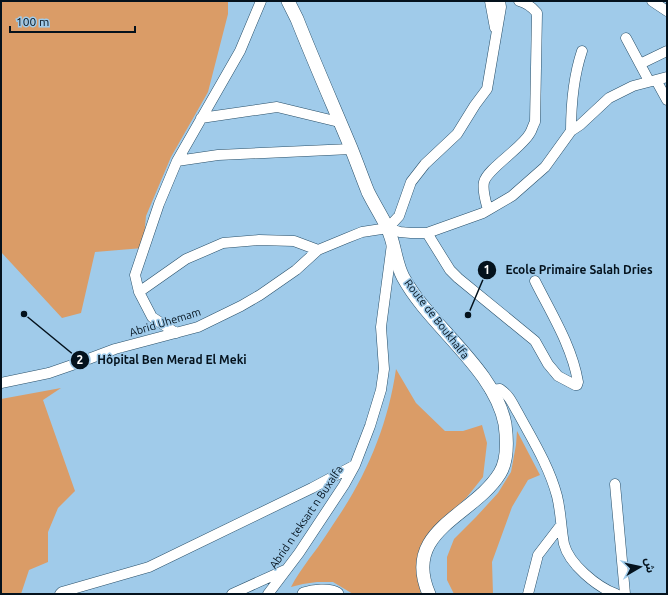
<svg xmlns="http://www.w3.org/2000/svg" width="668" height="595" font-family="Ubuntu,'Noto Sans Arabic',sans-serif">
	<style>
		.green { fill: #da9c67 }
		.lines { fill: none; stroke-linecap: round; stroke-linejoin: round }
		.minor-casing { stroke: #284f69; stroke-width: 11 }
		.major-casing { stroke: #284f69; stroke-width: 14 }
		.minor { stroke: #fff; stroke-width: 10 }
		.major { stroke: #fff; stroke-width: 13 }
		.labels { text-anchor: middle; stroke-width: 3; stroke-linejoin: round; paint-order: stroke }
		.street-label { font-size: 11px; fill: #04121d; stroke: #a0cbea }
		.leader { fill: none; stroke: #04121d; stroke-width: 1.5 }
		.callout-dot { fill: #04121d; stroke: #a0cbea; stroke-width: 1.5 }
		.mark-label { font-size: 12px; text-anchor: middle; font-weight: bold; fill: #fff }
		.callout-label { font-size: 12px; text-anchor: middle; font-weight: bold; fill: #04121d; stroke: #a0cbea; stroke-width: 3; stroke-linejoin: round; paint-order: stroke }
	</style>
	<rect width="100%" height="100%" fill="#a0cbea"/>
	<path class="green" d="M1 1H228V14L208 92 171 157 146 216 143 248 95 252 81 313 62 318 1 252Z
		M396 369 416 403 445 431H463L482 425 487 443 483 477 467 497 429 533 421 548 417 562 418 579 421 594H353L333 582H317L303 584 291 587C296 577 302 569 309 559 321 544 331 527 342 511 370 468 389 419 396 369Z
		M61 388 43 400 75 491 58 508 48 532V562L29 570 21 594H1V399Z
		M517 431 540 475 528 480 512 507 492 562 493 594H454L447 580V557L454 539 476 517 498 493 511 472 516 445Z"/>
	<g class="lines">
		<defs>
			<path id="minor" d="M490 1 495 28
				M652 1 667 11
				M626 38 649 81
				M640 64 667 51
				M656 80 667 100
				M201 118 277 107 339 122
				M571 131C571 103 573 78 582 51
				M177 161 218 155 351 149
				M488 210C486 202 482 191 484 182 487 169 522 148 530 133 532 130 533 125 535 122L537 13C532 7 527 3 519 1
				M388 228 399 216 411 182 425 164 457 134 475 105 487 89 501 7 500 1
				M427 233 450 270 458 278 535 341 548 364 558 376 575 385H577L578 382C572 346 551 313 535 281
				M139 292 186 259 223 243 259 240 294 241 318 250
				M176 333 152 317 139 292 135 275 159 204 177 161 240 51 261 1
				M1 383 49 373 75 364 115 349 198 327 241 306 260 295 296 270 318 250 347 238 362 232 388 228 400 232 411 233H427L483 213 512 196 545 167 571 131 580 125 609 98 633 86 667 77
				M490 390 500 389C510 396 512 403 518 413 532 439 549 466 557 496 561 512 561 528 564 544 569 564 597 587 616 594
				M615 484 625 594
				M60 594 62 592 149 567 312 488 355 465
				M232 594 285 570
				M268 594 299 553 344 485 355 465 370 426 381 390 384 369 381 327 392 244
				M528 594 538 555 561 525"/>
			<path id="major" d="M288 1 297 19C314 62 333 105 351 148 357 163 362 177 368 192 374 204 381 215 387 227 395 243 395 262 403 277 430 327 494 368 505 424 507 439 508 460 500 473 474 516 401 530 429 594
				M304 594C313 591 329 589 337 594"/>
		</defs>
		<use href="#minor" class="minor-casing"/>
		<use href="#major" class="major-casing"/>
		<use href="#minor" class="minor"/>
		<use href="#major" class="major"/>
	</g>
	<g class="labels">
		<g class="street-label">
			<text transform="translate(437 319) rotate(52)" y="4">Route de Boukhalfa</text>
			<text transform="translate(165 322) rotate(-17)" y="4">Abrid Uhemam</text>
			<text transform="translate(306 517) rotate(-56)" y="4">Abrid n teksart n Buxalfa</text>
		</g>
	</g>
	<path class="leader" d="M468 315L487 270M24 314L80 360"/>
	<g class="callout-dot">
		<circle cx="468" cy="315" r="4"/>
		<circle cx="24" cy="314" r="4"/>
		<circle cx="487" cy="270" r="10"/>
		<circle cx="80" cy="360" r="10"/>
	</g>
	<g class="mark-label">
		<text x="487" y="274">1</text>
		<text x="80" y="364">2</text>
	</g>
	<g class="callout-label">
		<text x="579" y="274">Ecole Primaire Salah Dries</text>
		<text x="172" y="364">Hôpital Ben Merad El Meki</text>
	</g>
	<rect width="668" height="595" fill="none" stroke="#04121d" stroke-width="4"/>
	<g transform="translate(640 567) rotate(81)" stroke="#a0cbea" stroke-width="3" paint-order="stroke">
	<path d="M0-3L7 15L0 10L-7 15Z" fill="#04121d"/>
	<text y="-6" font-size="11" font-weight="bold" text-anchor="middle" fill="#04121d">ش</text>
	</g>
	<path d="M10 26v6h125v-6" fill="none" stroke="#04121d" stroke-width="2"/>
	<text x="16" y="26" font-size="12" fill="#04121d" stroke="#a0cbea" stroke-width="3" paint-order="stroke">100 m</text>
</svg>
